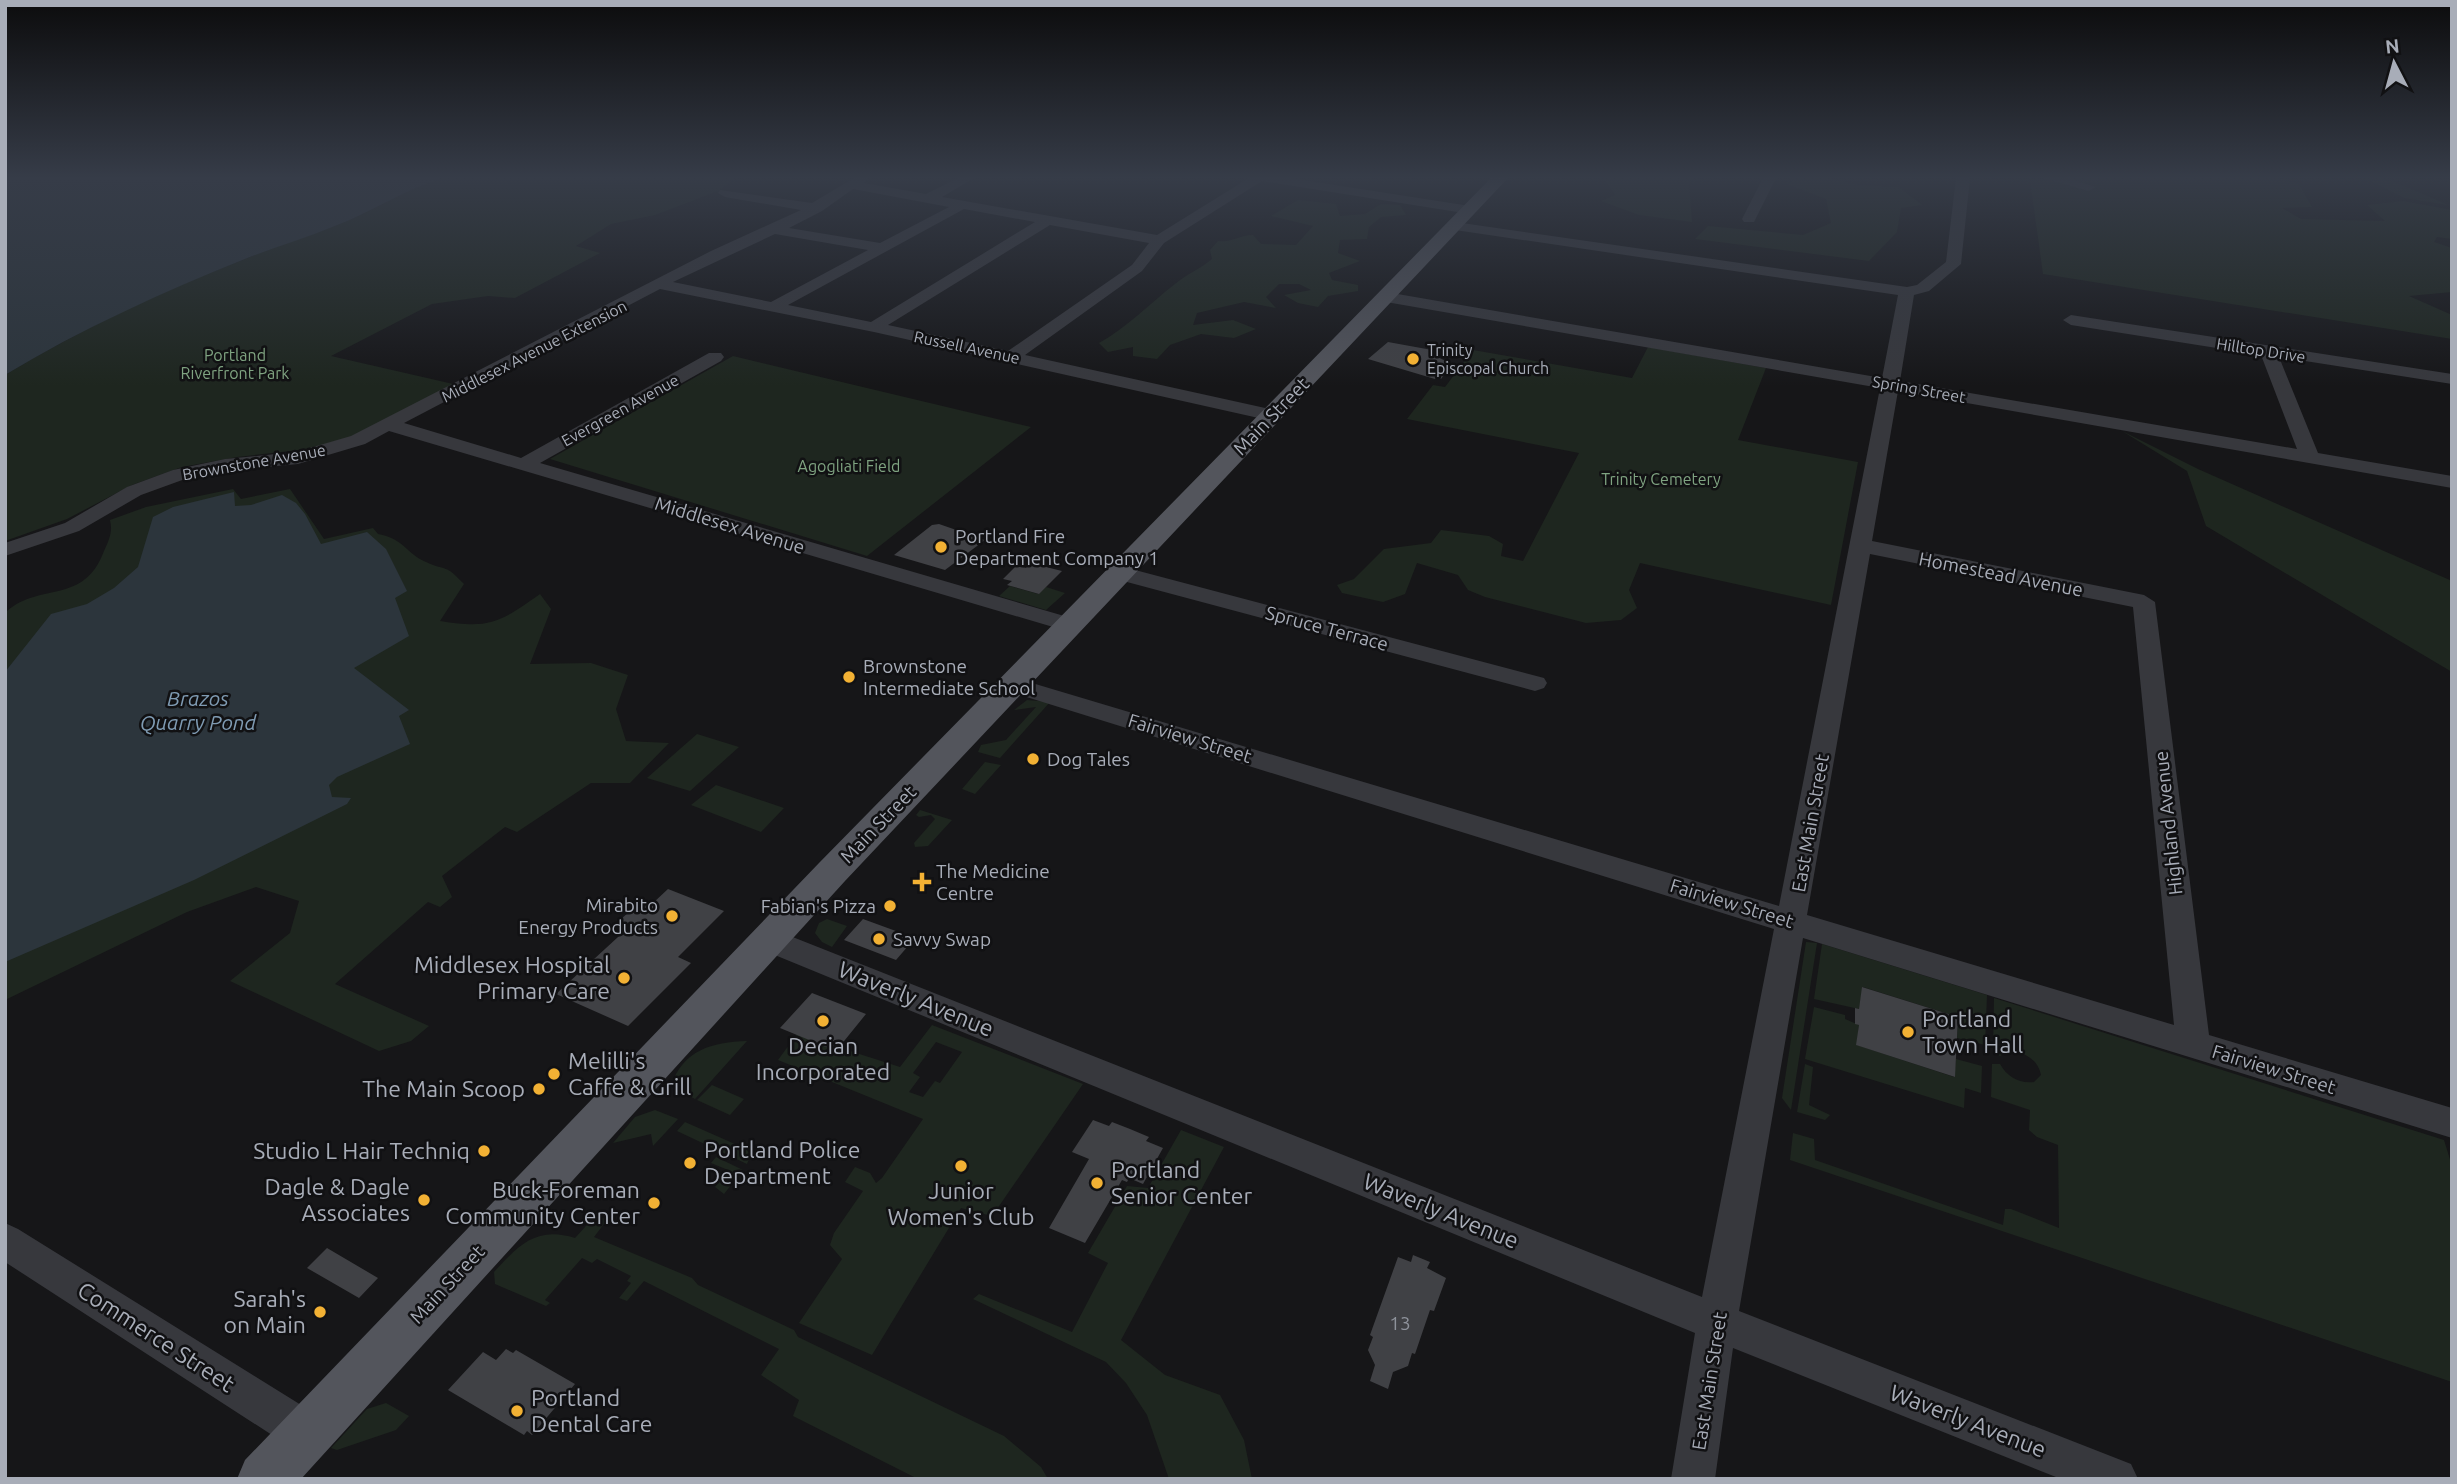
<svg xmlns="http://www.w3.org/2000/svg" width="2457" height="1484" font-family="Ubuntu,sans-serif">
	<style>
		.green { fill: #1e261f; fill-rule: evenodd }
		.water { fill: #2c353c }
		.building { fill: #404145 }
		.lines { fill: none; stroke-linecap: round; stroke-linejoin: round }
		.minor { fill: #37383d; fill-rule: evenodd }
		.major { fill: #53555c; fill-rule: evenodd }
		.poi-dot { fill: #f2b134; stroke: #111113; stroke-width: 2.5 }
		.labels { text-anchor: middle; stroke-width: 5; stroke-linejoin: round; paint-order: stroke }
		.far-street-label { font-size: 16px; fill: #a8adb8; stroke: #111113 }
		.far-poi-label { font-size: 16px; fill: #a8adb8; stroke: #111113; text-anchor: start }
		.far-park-label { font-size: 16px; fill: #7fa381; stroke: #111113 }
		.street-label { font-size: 19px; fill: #a8adb8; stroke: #111113 }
		.poi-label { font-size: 19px; fill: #a8adb8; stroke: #111113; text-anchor: start }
		.near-number-label { font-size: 19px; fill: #8e929b }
		.water-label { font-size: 21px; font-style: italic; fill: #7f9bb3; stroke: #111113 }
		.near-poi-label { font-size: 23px; fill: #a8adb8; stroke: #111113; text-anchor: end }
		.near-street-label { font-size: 23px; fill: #a8adb8; stroke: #111113 }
	</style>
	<rect width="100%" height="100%" fill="#161618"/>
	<path class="green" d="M442 178H737L718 191 655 215 611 224 576 246 600 253 515 298 488 296 432 304 331 356 462 386 347 439 309 449 237 457 182 467 132 485 67 519 5 541V375C81 329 162 291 245 259 276 246 309 236 340 224 375 210 406 189 442 178Z
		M1603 178H1695L1689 183 1692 222 1639 215 1601 201 1615 195Z
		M1792 178H1830L1857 185 1899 187 1922 205 1901 208 1897 232 1869 261 1695 239 1708 226 1803 235 1831 223 1826 199 1789 185Z
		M2046 178H2278L2299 184 2312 207 2282 208 2301 219 2385 221 2367 205 2403 201 2452 210V239L2437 237 2434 242 2452 248V292L2409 296 2452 315V339L2043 274 2030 180Z
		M2365 178H2386L2448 205 2404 198Z
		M1298 200 1336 204 1340 216 1365 214 1381 204 1400 205 1406 215 1381 217 1369 227 1367 239 1340 240 1338 253 1360 261 1329 273 1332 280 1358 285V291L1328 296 1318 307 1298 303 1284 295 1311 290 1299 284H1279L1266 297 1276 308 1244 302 1197 313 1193 325 1233 320 1256 329 1234 338 1201 334 1170 345 1157 359 1133 356V347L1108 352 1099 343C1128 327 1149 304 1175 284 1187 274 1200 269 1212 259L1210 250 1218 241C1232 243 1239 235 1253 235L1261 244 1296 245 1313 226 1271 216Z
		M1648 347 1766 368 1738 440 1858 462 1831 605 1640 563 1629 590 1637 608 1621 620 1586 623 1485 597 1468 590 1458 575 1417 563 1405 594 1383 602 1342 593 1337 585 1354 579 1384 549 1431 543 1441 530 1489 536 1503 544 1501 556 1523 561 1579 453 1407 419 1433 385 1445 387 1473 350 1632 378Z
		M733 356 1031 427 867 556 550 459Z
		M2122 431 2198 469 2452 581V672L2206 526 2187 471Z
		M233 489 241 499 290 489 324 539 373 528 378 534C405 539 405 553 426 562 448 572 444 563 464 584L440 621C490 629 499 623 540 594L551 609 530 664 591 663 628 675 616 709 626 741 669 743 630 783H591L517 832 505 827 442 876 452 897 440 907 428 902 335 984 429 1026 411 1041 379 1051 230 981 290 933 299 901 256 887 187 912 5 1000 7 611C41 582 84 605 104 551 109 540 113 532 110 520L146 507Z
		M1010 586 1038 594 1046 587 1065 593 1046 610 999 596Z
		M1027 700 1050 702 1000 758 978 752 981 745 1006 740 1036 707 1014 710Z
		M697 734 739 747 690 791 647 778Z
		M985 762 1001 765 975 794 962 789Z
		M716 785 784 808 761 832 691 805Z
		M920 810 952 820 928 846 915 847 914 843 935 819 931 815 919 817 916 815Z
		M827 919 847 926 832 947 822 942 815 933 819 923Z
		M1806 942 1817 943 1791 1110 1782 1098Z
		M1822 944 1987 995 1985 1045 1957 1038 1958 1017 1863 987 1859 1009 1814 999Z
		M1994 998 2444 1140 2452 1166V1382L1790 1160 1793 1133 1814 1139 1815 1160 2003 1225 2005 1209H2011L2059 1228 2058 1145 2037 1137 2029 1130 2030 1110 1991 1097 1992 1064H2000C2007 1077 2020 1084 2034 1082L2041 1075C2038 1059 2024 1052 2009 1051L2000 1056 1993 1052Z
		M1814 1007 1845 1015V1019L1859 1025 1857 1045 1954 1077 1956 1059 1982 1066 1981 1093 1965 1088 1964 1108 1805 1059Z
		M932 1025 1083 1084 997 1209 988 1215 961 1208 872 1355 799 1323 842 1259 830 1245 834 1233 863 1191 845 1182 855 1167 870 1173 876 1183 882 1178 923 1119 778 1060 797 1034 900 1067ZM936 1042 962 1052 940 1083 935 1081 923 1097 909 1092 920 1077 913 1073Z
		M747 1041 695 1099 671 1086C683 1050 712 1042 747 1041Z
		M1805 1064 1813 1067 1809 1105 1830 1115 1825 1120 1797 1112Z
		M712 1085 744 1099 730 1115 697 1100Z
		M655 1110 678 1119 653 1146 651 1134 613 1143 635 1117Z
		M685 1122 744 1148 751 1154 747 1164 677 1131Z
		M1181 1130 1224 1147 1121 1340 1165 1375 1220 1395 1244 1440 1252 1479H1169L1147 1415 1126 1383 1106 1362 973 1299 979 1294 1072 1332 1108 1263 1088 1253 1127 1186 1148 1188Z
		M716 1157 743 1170 724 1194 715 1187 728 1170 711 1163Z
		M596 1215 607 1220 594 1237 692 1278 698 1285 794 1330 798 1337 1004 1436 1041 1467 1048 1479H918L793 1416 799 1400 761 1375 779 1349 644 1281 627 1301 619 1298 631 1283 627 1281 631 1276 597 1259 592 1263 582 1258 545 1300 550 1303 546 1306 495 1284 494 1272C519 1245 536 1226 575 1238Z
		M386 1403 409 1416 396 1430 337 1450 331 1448 367 1409Z"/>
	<path class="water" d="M5 178H442C404 190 372 212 335 226 306 238 275 247 245 259 163 292 81 329 5 375Z
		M234 492 235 506 251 505 282 495 296 503 305 514 321 544 367 532 386 549 407 591 395 598 409 636 354 668 409 710 399 716 410 744 337 777 329 785 332 797 351 798 347 804 194 880 5 962V672L51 614 87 604 114 588 138 567 153 517 173 507Z"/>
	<path class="building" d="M1388 342 1432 350 1429 353 1452 364 1441 379H1435L1368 359Z
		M939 524 985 540 945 570 894 555 932 525Z
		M1030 564 1042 566 1062 571 1039 594 1007 585 1012 581 1003 579 1017 565 1026 568Z
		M668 889 724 911 678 957 691 963 628 1026 556 994 630 926 619 921 643 899 653 903Z
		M863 919 915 938 896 960 844 940Z
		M1862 987 1958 1017 1955 1077 1856 1045 1859 1025 1855 1024V1008L1859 1009Z
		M812 993 866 1014 836 1051 780 1028Z
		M1093 1120 1109 1126 1112 1122 1130 1129 1149 1137 1146 1141 1163 1148 1143 1184 1129 1178 1127 1182 1122 1180 1085 1243 1049 1228 1089 1159 1072 1152Z
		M327 1248 378 1278 359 1298 307 1268Z
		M1413 1255 1430 1262 1427 1268 1446 1278 1434 1311 1430 1310 1415 1354 1412 1353 1408 1366 1393 1372 1388 1389 1370 1381 1375 1365 1368 1350 1373 1337 1370 1335 1398 1257 1411 1262Z
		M506 1349 513 1353 516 1350 575 1384 532 1435 527 1431 524 1435 448 1390 483 1352 496 1360Z"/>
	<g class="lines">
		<path class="minor" d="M854 178H869L864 183 926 194 958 178H974L942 197 1157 235 1249 178H1290L1470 206 1477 210 1470 214 1262 181 1164 243 1142 271 1025 355 1279 411 1281 415 1279 419 1272 421 874 332 660 289 404 423 521 458 709 353H721L724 357 721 361 540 463 1078 620 1082 625 1078 630 1070 632 389 431 365 444 298 464 225 471 185 479 141 495 79 531 5 556V543L65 523 127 487 173 470 225 459 296 452 351 436 711 251 801 210 725 197 718 193 720 190 812 203ZM853 189 949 207 880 243 789 228 822 211ZM964 209 1035 222 871 322 788 305ZM1050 225 1149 243 1132 265 1008 351 888 325ZM775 234 868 250 771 302 673 282Z
			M1763 178H1776L1754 222H1744L1742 219Z
			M1956 178H1970L1961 264 1929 291 1914 295 1900 381 2297 449 2261 355 2071 325 2063 320 2071 315 2452 374V384L2279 357 2318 453 2452 476V488L1898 391 1872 541 2144 595 2155 602 2209 1035 2452 1108V1138L1803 938 1739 1311 2131 1464 2138 1479H2061L1733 1348 1715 1479H1671L1695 1333 758 948 754 940 758 932 769 928 780 932 1702 1297 1774 929 1004 690 1001 685 1004 680H1022L1779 906 1880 388 1386 302 1378 297 1386 292 1882 378 1898 295 1455 230 1448 226 1455 222 1907 287 1917 285 1946 262ZM1870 554 2133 607 2174 1025 1807 915Z
			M2042 178H2066L2096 187 2089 191Z
			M1120 566 1544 678 1547 683 1544 688 1535 691 1112 578 1109 573Z
			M5 1223 18 1229 322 1418 328 1433 322 1448 307 1454 292 1448 5 1262Z"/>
		<path class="major" d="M1491 178H1508L845 881 301 1479H237L245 1460 819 863Z"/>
	</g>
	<linearGradient id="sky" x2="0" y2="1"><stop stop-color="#0c0c0d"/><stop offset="0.46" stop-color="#363c48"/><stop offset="1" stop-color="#363c48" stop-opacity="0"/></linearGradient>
	<rect width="2457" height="386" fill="url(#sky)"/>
	<g class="poi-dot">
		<circle cx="1413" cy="359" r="7"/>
		<circle cx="941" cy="547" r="7"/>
		<circle cx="849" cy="677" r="7"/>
		<circle cx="1033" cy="759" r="7"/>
		<path d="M918.5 871.5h7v7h7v7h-7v7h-7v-7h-7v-7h7z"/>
		<circle cx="890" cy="906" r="7"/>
		<circle cx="672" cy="916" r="7"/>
		<circle cx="879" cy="939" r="7"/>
		<circle cx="624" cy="978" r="7"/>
		<circle cx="823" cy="1021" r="7"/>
		<circle cx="1908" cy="1032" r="7"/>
		<circle cx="554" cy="1074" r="7"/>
		<circle cx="539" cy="1089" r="7"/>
		<circle cx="484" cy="1151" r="7"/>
		<circle cx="690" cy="1163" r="7"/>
		<circle cx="961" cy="1166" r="7"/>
		<circle cx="1097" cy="1183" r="7"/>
		<circle cx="424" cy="1200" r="7"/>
		<circle cx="654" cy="1203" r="7"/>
		<circle cx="320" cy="1312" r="7"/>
		<circle cx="517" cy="1411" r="7"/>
	</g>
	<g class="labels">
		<g class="far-street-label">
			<text transform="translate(967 347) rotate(12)" y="6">Russell Avenue</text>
			<text transform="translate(2261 350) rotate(9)" y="6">Hilltop Drive</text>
			<text transform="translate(534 351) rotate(-27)" y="6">Middlesex Avenue Extension</text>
			<text transform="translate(1919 389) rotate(10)" y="6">Spring Street</text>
			<text transform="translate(620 410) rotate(-29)" y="6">Evergreen Avenue</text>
			<text transform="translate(254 462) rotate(-10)" y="6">Brownstone Avenue</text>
		</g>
		<g class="far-poi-label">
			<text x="1427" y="356">Trinity<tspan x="1427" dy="18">Episcopal Church</tspan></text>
		</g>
		<g class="far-park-label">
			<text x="235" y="361">Portland<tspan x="235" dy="18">Riverfront Park</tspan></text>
			<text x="849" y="472">Agogliati Field</text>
			<text x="1661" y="485">Trinity Cemetery</text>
		</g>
		<g class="street-label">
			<text transform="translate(1271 416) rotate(-46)" y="7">Main Street</text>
			<text transform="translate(730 525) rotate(17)" y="7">Middlesex Avenue</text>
			<text transform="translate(2001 574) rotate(11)" y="7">Homestead Avenue</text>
			<text transform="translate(1327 628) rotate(15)" y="7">Spruce Terrace</text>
			<text transform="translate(1190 738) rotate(17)" y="7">Fairview Street</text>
			<text transform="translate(1810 823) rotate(-80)" y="7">East Main Street</text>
			<text transform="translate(2168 823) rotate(-96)" y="7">Highland Avenue</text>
			<text transform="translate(878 824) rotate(-46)" y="7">Main Street</text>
			<text transform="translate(1732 903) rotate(17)" y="7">Fairview Street</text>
			<text transform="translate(2274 1069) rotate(17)" y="7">Fairview Street</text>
			<text transform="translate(447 1284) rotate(-47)" y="7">Main Street</text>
			<text transform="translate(1709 1381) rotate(-81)" y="7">East Main Street</text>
		</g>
		<g class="poi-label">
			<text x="955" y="543">Portland Fire<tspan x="955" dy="22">Department Company 1</tspan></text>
			<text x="863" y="673">Brownstone<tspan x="863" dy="22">Intermediate School</tspan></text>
			<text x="1047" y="766">Dog Tales</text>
			<text x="936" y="878">The Medicine<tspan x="936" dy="22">Centre</tspan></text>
			<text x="658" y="912" text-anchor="end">Mirabito<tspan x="658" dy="22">Energy Products</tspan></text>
			<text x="876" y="913" text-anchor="end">Fabian's Pizza</text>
			<text x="893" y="946">Savvy Swap</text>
		</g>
		<g class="near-number-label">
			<text x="1400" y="1330">13</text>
		</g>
		<g class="water-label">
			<text x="198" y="706">Brazos<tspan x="198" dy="24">Quarry Pond</tspan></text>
		</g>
		<g class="near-poi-label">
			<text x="610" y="973">Middlesex Hospital<tspan x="610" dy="26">Primary Care</tspan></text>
			<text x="1922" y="1027" text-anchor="start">Portland<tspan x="1922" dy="26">Town Hall</tspan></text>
			<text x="823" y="1054" text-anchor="middle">Decian<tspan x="823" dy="26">Incorporated</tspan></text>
			<text x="568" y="1069" text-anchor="start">Melilli's<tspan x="568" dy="26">Caffe &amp; Grill</tspan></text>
			<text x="525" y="1097">The Main Scoop</text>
			<text x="704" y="1158" text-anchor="start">Portland Police<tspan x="704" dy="26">Department</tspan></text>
			<text x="470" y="1159">Studio L Hair Techniq</text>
			<text x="1111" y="1178" text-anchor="start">Portland<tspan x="1111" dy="26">Senior Center</tspan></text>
			<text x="410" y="1195">Dagle &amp; Dagle<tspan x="410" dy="26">Associates</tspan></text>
			<text x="640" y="1198">Buck-Foreman<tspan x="640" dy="26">Community Center</tspan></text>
			<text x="961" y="1199" text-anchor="middle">Junior<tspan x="961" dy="26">Women's Club</tspan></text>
			<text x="306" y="1307">Sarah's<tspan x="306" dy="26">on Main</tspan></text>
			<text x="531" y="1406" text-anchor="start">Portland<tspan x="531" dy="26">Dental Care</tspan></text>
		</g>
		<g class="near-street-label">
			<text transform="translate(916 999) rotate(22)" y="8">Waverly Avenue</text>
			<text transform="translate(1441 1211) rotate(22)" y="8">Waverly Avenue</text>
			<text transform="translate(156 1337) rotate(33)" y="8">Commerce Street</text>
			<text transform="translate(1968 1421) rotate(21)" y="8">Waverly Avenue</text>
		</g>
	</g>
	<rect width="2457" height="1484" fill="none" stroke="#a8adb8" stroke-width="14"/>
	<g transform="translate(2394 63) rotate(354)" stroke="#111113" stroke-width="5" paint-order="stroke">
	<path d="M0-5L12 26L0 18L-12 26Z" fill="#a8adb8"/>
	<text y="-10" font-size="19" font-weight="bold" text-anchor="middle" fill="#a8adb8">N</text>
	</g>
</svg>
